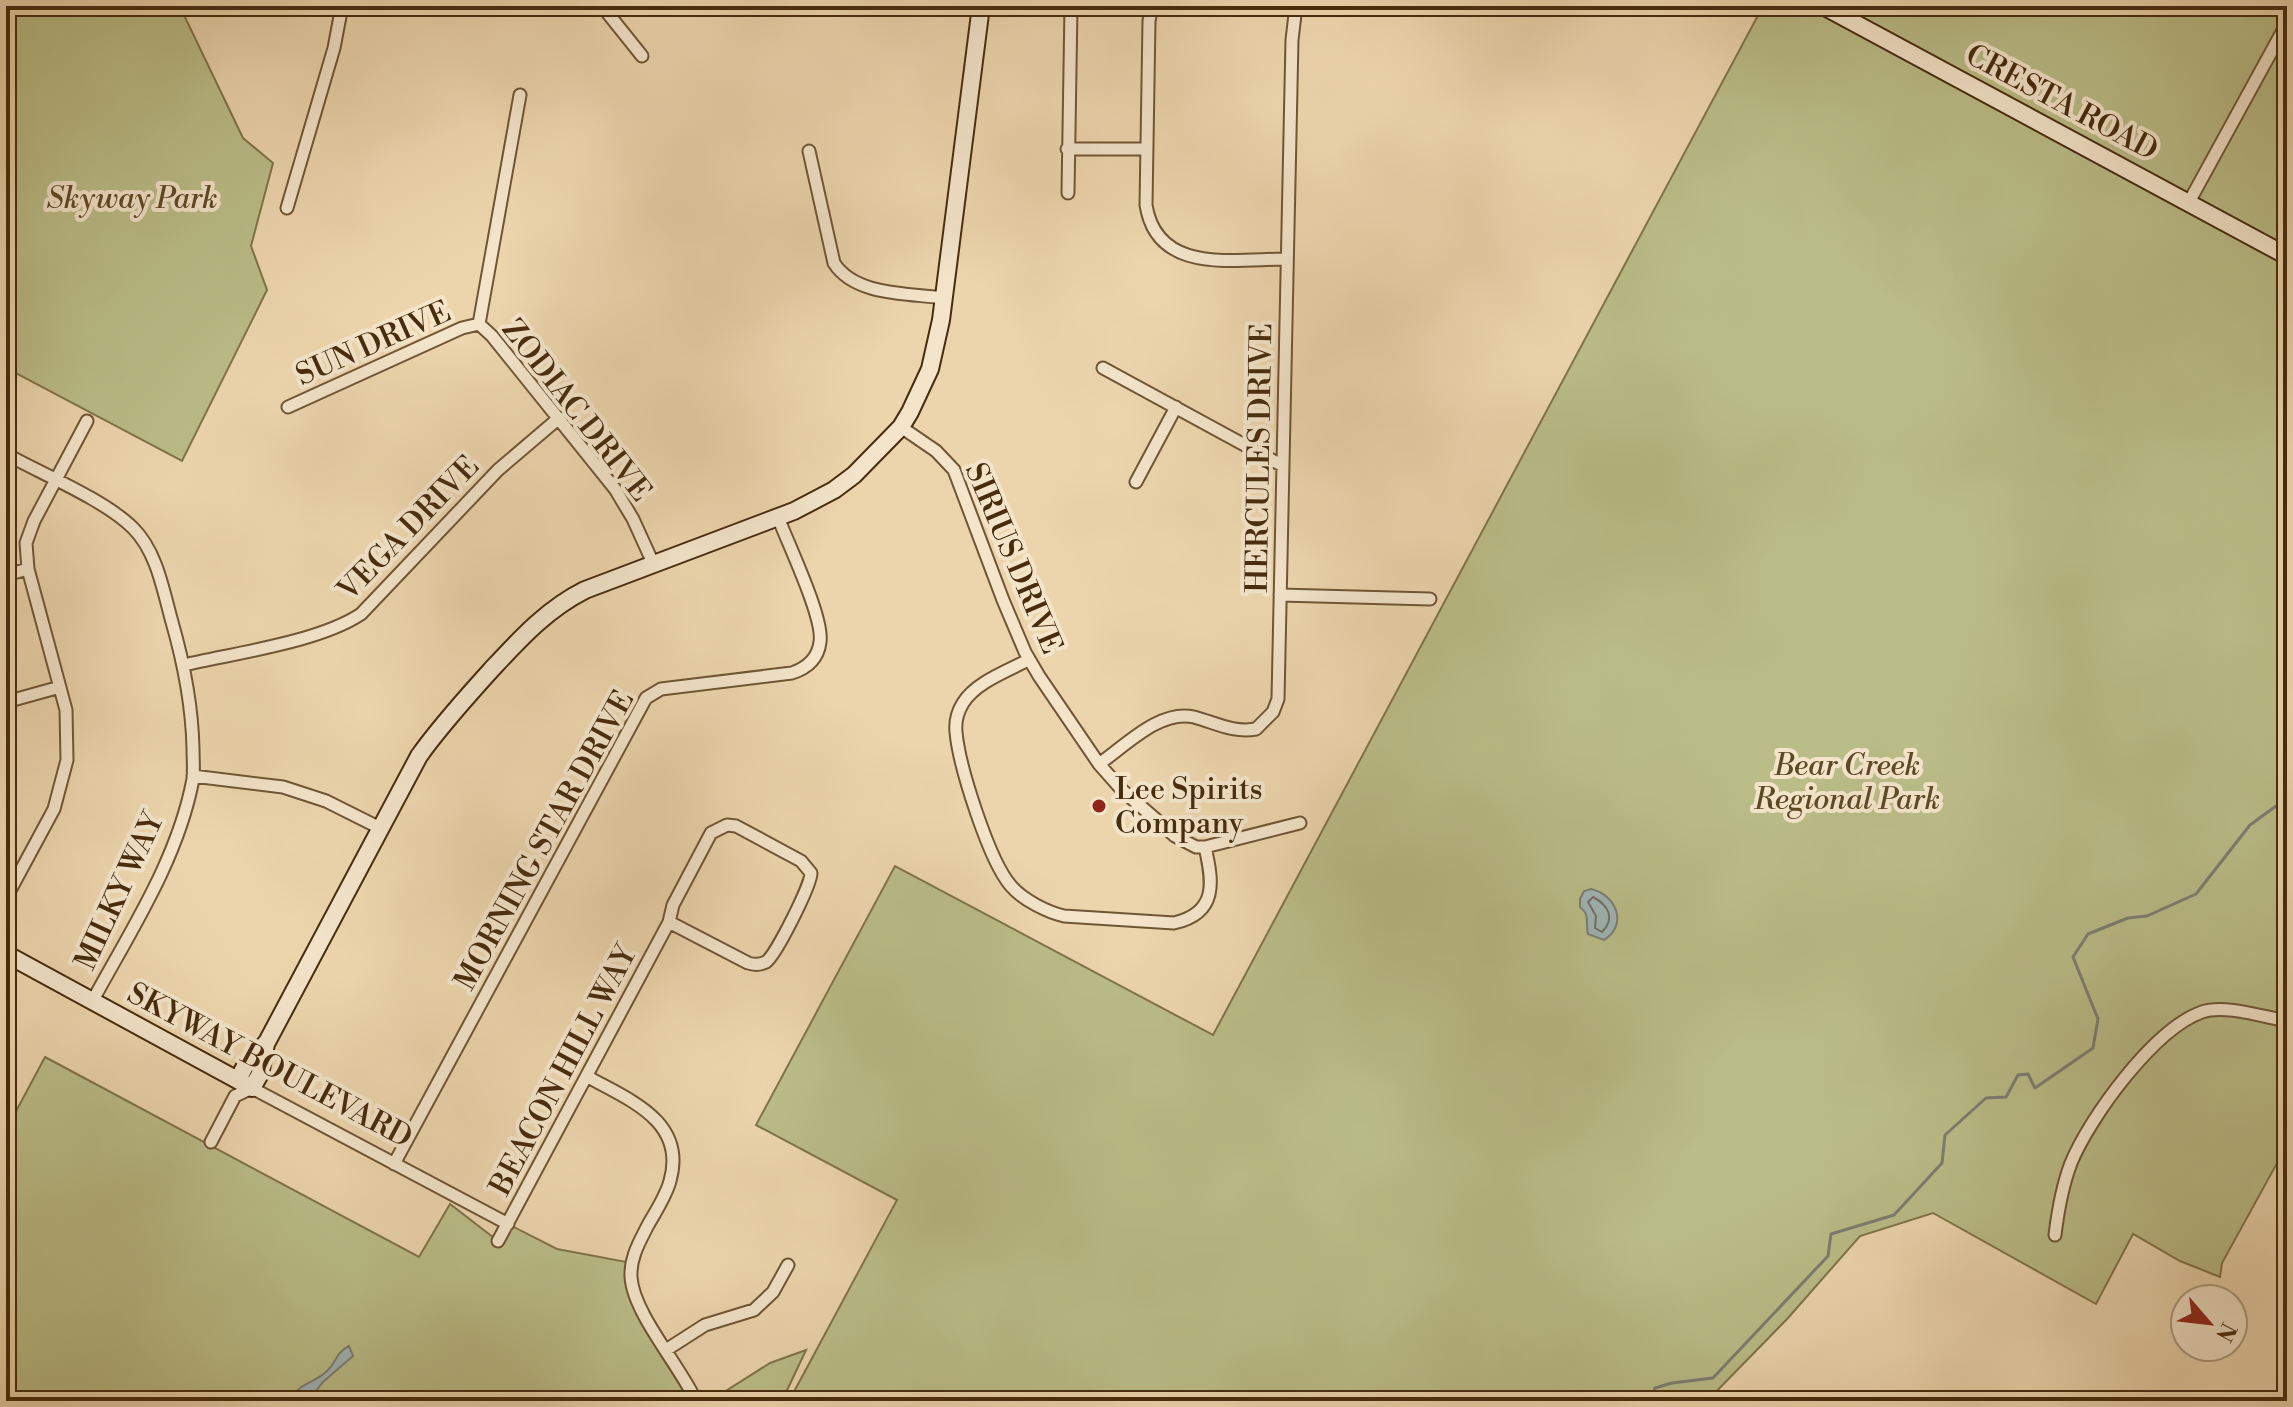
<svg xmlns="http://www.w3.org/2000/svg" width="2293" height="1407" font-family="'Libre Bodoni',serif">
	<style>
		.green { fill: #babd88; stroke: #80744a; stroke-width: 2 }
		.water { fill: #9fb5b7; stroke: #7c7e73; stroke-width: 2 }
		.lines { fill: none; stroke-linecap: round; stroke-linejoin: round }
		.shore { stroke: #737062; stroke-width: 2 }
		.stream { stroke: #7c7e73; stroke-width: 3 }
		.street-casing { stroke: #705635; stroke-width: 15 }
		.secondary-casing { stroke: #472c0d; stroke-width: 20 }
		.street { stroke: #f3e4ca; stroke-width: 11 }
		.secondary { stroke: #f3e4ca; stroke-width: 16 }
		.poi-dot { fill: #8f2418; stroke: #f3e4ca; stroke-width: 3 }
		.labels { text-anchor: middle; stroke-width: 8; stroke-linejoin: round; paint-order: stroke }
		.street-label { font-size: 30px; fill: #472c0d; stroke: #f3e4ca }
		.park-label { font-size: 30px; font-style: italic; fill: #5e4926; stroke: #f3e4ca }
		.poi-label { font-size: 30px; fill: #472c0d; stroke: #f3e4ca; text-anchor: start }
	</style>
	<rect width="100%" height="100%" fill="#ecd5ad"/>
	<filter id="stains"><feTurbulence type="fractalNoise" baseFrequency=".0025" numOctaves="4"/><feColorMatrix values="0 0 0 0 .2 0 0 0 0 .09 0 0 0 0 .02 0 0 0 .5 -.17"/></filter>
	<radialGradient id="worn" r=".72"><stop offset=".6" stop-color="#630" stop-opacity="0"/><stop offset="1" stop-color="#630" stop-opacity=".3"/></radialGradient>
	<path class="green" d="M6 6H152L184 15 243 138 273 163 251 246 267 290 182 461 6 368Z
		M1763 6H2287V1149L2282 1154 2222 1263 2220 1277 2180 1261 2133 1234 2096 1304 1933 1213 1860 1236 1788 1318 1707 1401H789L897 1200 756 1125 895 866 1213 1035Z
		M45 1057 419 1257 450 1204 498 1241 508 1224 557 1249 632 1263 633 1291 695 1401H6V1130Z
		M806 1350 782 1401H710L770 1363Z"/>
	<path class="water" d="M1591 889C1617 895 1628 925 1604 940L1588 934C1585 922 1591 916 1580 907V899L1584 891Z
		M349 1346 353 1356 323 1382 308 1401H291C298 1382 314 1384 327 1371 337 1362 335 1353 349 1346Z"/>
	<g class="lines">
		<path class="shore" d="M1593 897C1608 905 1616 918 1602 932L1595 928 1596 916 1588 902Z"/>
		<path class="stream" d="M1653 1401 1651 1398 1655 1388 1672 1383 1713 1378 1828 1256 1831 1234 1894 1215 1942 1163 1945 1135 1986 1098 2006 1097 2018 1075 2028 1074 2035 1088 2093 1048 2098 1019 2073 957 2088 934 2128 918 2147 916 2196 894 2250 825 2287 798"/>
		<defs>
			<path id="street" d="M602 6 642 56
				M1152 6 1149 21 1146 205C1157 275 1234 259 1287 259
				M520 95 479 324 492 336 615 489 633 519 653 563
				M1067 149H1147
				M809 151 834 263C855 296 908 293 944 298
				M1068 193 1071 6
				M2189 202 2287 23
				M287 208 334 48 342 6
				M1103 368 1283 466
				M288 407 462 328 479 324
				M901 427 936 451 954 470 1003 600 1025 652 1039 676 1099 764 1122 790 1175 836 1196 847H1205L1300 823
				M6 454C42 474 105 500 133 528 157 552 163 590 172 622 184 664 192 704 193 748 193 758 194 769 193 779 178 859 131 930 93 1000
				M1136 482 1176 407
				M6 575 28 569
				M1280 595 1430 599
				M1028 660C1008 671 976 682 963 703 958 711 955 722 956 732 959 766 989 861 1011 886 1023 900 1047 912 1064 916L1174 923C1218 913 1213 882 1205 847
				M184 665C235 653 319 642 361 614L498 470 559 418
				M6 702 60 687
				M1099 764C1125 746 1160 709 1194 717 1216 723 1233 733 1256 729L1273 712 1278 699 1292 40 1296 6
				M193 776 283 787 326 801 380 828
				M727 825 736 826 801 861 811 873C811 885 776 955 766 962 760 965 754 965 748 963L669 922 673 905 711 833Z
				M6 898 54 809 67 760 66 710 28 569 26 543 34 521 87 421
				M588 1077C629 1100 687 1121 670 1181 666 1196 656 1211 648 1225 640 1241 630 1257 631 1277 633 1313 680 1366 696 1401
				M211 1142 235 1096 252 1088 508 1224
				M394 1164 646 698 661 689 792 673C807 668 818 659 820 642 824 618 788 544 778 517
				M2055 1235C2058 1210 2062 1187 2071 1163 2090 1117 2154 1029 2202 1012 2224 1004 2264 1017 2287 1021
				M498 1241 669 922
				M666 1350 705 1325 754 1310 773 1292 788 1265"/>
			<path id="secondary" d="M1823 6 2287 256
				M6 954 252 1088 260 1074 266 1044
				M238 1080 245 1066 267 1042 419 756C441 725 466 698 491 670 520 639 547 609 585 590L794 511 834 490 854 475 901 427 910 412 930 369 941 320 981 6"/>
		</defs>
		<use href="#street" class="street-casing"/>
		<use href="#secondary" class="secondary-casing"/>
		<use href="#street" class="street"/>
		<use href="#secondary" class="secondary"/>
	</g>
	<circle class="poi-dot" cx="1099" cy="806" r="8"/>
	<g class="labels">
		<g class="street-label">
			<text transform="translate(2062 102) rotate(28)" y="10">CRESTA ROAD</text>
			<text transform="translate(373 343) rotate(-24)" y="10">SUN DRIVE</text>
			<text transform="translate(577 410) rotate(52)" y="10">ZODIAC DRIVE</text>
			<text transform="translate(1259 458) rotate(-89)" y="10">HERCULES DRIVE</text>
			<text transform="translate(408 528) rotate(-46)" y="10">VEGA DRIVE</text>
			<text transform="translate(1014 558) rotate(67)" y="10">SIRIUS DRIVE</text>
			<text transform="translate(544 840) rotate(-61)" y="10">MORNING STAR DRIVE</text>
			<text transform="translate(119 891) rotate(-65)" y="10">MILKY WAY</text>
			<text transform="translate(270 1065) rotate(28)" y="10">SKYWAY BOULEVARD</text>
			<text transform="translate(563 1070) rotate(-62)" y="10">BEACON HILL WAY</text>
		</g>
		<g class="park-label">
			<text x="132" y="208">Skyway Park</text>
			<text x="1847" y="775">Bear Creek<tspan x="1847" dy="34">Regional Park</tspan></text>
		</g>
		<g class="poi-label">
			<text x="1115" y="799">Lee Spirits<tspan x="1115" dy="34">Company</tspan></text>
		</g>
	</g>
	<rect width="2293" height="1407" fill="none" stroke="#ecd5ad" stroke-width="32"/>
	<rect x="8" y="8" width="2277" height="1391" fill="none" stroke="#472c0d" stroke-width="4"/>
	<rect x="16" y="16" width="2261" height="1375" fill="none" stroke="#472c0d" stroke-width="2"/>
	<g transform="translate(2209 1323) rotate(118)"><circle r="38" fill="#f3e4ca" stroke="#ae9a7e" stroke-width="2"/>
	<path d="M0-6L14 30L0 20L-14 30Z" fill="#8f2418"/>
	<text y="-12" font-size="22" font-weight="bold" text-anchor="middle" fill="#472c0d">N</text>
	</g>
	<rect width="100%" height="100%" filter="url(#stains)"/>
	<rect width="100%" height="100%" fill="url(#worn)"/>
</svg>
